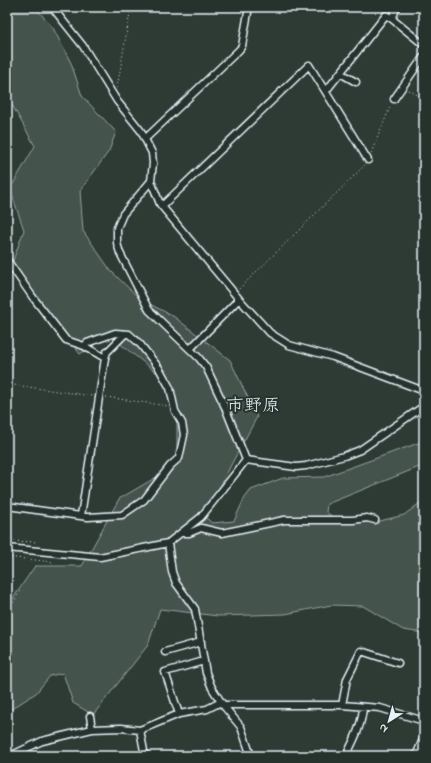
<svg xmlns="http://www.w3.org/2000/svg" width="431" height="763" font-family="'Indie Flower','Klee One',sans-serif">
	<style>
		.green { fill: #45524e; stroke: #96a2a3 }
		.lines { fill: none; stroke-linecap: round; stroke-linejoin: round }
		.minor-casing { stroke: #e8f1f8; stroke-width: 9 }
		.path { stroke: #e8f1f8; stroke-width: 1; stroke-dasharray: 1 3; stroke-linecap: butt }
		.minor { stroke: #26332d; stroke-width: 6 }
		.labels { text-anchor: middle; stroke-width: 4; stroke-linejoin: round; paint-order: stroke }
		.quarter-label { font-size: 18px; fill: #e8f1f8; stroke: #26332d }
	</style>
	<rect width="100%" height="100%" fill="#2e3b35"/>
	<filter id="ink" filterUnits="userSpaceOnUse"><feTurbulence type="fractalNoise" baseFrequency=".025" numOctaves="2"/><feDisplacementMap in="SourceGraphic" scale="8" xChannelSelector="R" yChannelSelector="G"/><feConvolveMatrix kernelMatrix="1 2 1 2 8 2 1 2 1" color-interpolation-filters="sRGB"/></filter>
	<g filter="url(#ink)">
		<path class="green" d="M7 7H35L53 28 71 63 82 96 116 132 109 151 80 191 83 231 111 271 140 299 173 316 230 360 257 417 232 463 205 517 212 523 234 521 244 499 251 490 283 478 324 477 424 441V465L327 504 326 512 341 523 380 521 404 515 424 500V633L403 630 363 606 331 605 285 614 218 616 160 609 148 645 93 715 73 703 63 673 50 676 36 693 7 712V607L35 566H82L119 499 177 465V408L157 373 109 335 80 354 11 266 24 230 10 189 35 146 7 96Z"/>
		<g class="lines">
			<defs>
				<path id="minor" d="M52 7 83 46 117 101 141 131 152 153 153 163 151 181 160 204 239 299 270 333 289 345 333 357 424 391
					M397 7 392 19 424 45
					M340 73 356 82
					M326 91 386 15 392 19
					M394 99 424 56
					M145 139 239 50 242 46 249 7
					M151 181 123 214 117 228V243L120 253 149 310 199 358 206 367 225 407 246 460
					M162 206 309 65 368 160
					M7 260 32 296 66 340 84 346 105 358
					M190 349 239 299
					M246 460 296 467 306 466 344 456 360 450 424 406
					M7 506 88 517 122 515 144 500 170 466 179 458 184 435 182 423 175 411 170 388 159 368 140 344 129 334 115 333 87 343 84 346
					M81 516 105 358 107 352 125 334
					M181 533H189L201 528 222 533 284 520H353L367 518 375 520
					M168 543 172 572 176 583 195 609 206 673 212 688 223 705 241 727 251 756
					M7 548 100 557 168 543 201 517 246 460
					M165 652 201 642
					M223 705H342L380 708 424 721
					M342 705 347 679 361 651 398 663
					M179 714 165 672 204 661
					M90 716 92 729
					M140 730 145 756
					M10 756 42 741 92 729 121 728 140 730 179 714 207 709 221 702
					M346 756C354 740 362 725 363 707
					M416 756 424 737"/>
			</defs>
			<use href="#minor" class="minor-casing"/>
			<path class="path" d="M117 88 131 7
				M409 90 424 99
				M371 153 391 105
				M7 284 11 278
				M239 289 365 165
				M7 384 92 396
				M106 397 168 406
				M10 541 38 542
				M7 557 53 562
				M7 613 20 591"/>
			<use href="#minor" class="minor"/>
		</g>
	</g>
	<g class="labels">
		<g class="quarter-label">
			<text x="253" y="411">市野原</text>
		</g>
	</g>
	<rect width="431" height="763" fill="none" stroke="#26332d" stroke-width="24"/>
	<rect x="12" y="12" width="407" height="739" fill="none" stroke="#e8f1f8" stroke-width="1.5" filter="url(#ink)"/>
	<g transform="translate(389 721) rotate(217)" stroke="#26332d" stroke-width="3" paint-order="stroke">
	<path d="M0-3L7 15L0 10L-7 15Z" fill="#e8f1f8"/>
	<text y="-6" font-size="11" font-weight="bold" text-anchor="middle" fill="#e8f1f8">N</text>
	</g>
</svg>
